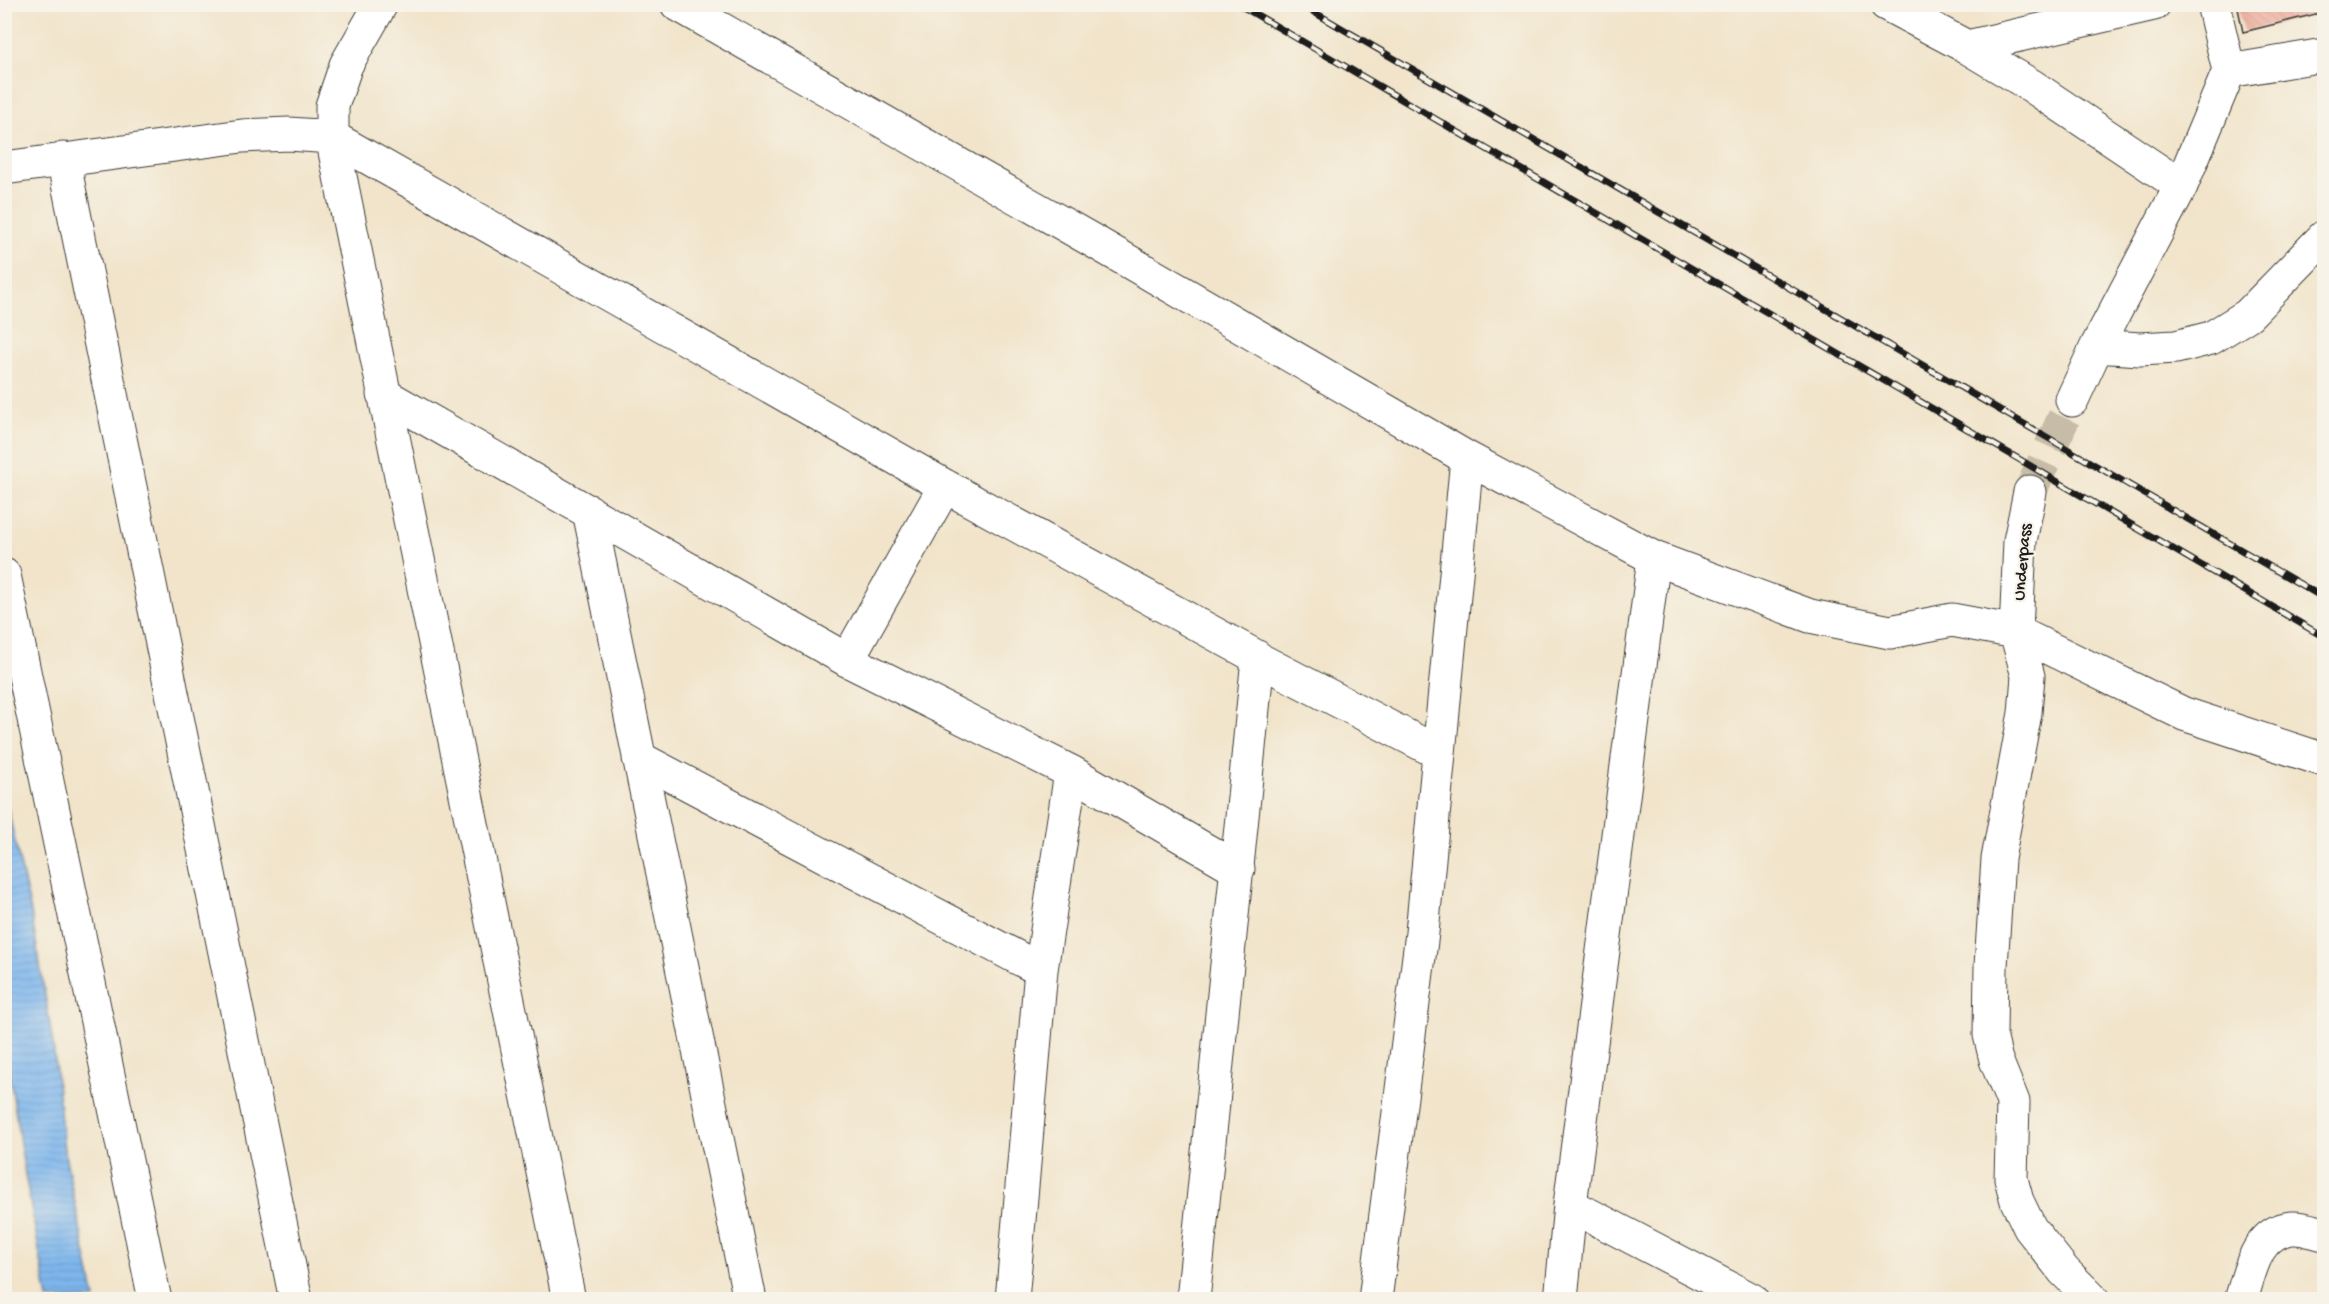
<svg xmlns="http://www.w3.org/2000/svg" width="2329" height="1304" font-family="'Gochi Hand',sans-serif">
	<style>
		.water { fill: url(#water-rules); stroke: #4c6984; stroke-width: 1.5 }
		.building { fill: url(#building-back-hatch) }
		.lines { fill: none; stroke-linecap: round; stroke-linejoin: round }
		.minor-tunnel { stroke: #c6bca7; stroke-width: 33; stroke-dasharray: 33 16; stroke-linecap: butt }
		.minor-casing { stroke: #3c3a36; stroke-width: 35 }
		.minor { stroke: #fff; stroke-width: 33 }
		.rail-casing { stroke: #1c1c1c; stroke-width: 7 }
		.rail { stroke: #f7f3e8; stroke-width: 4.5; stroke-dasharray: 14; stroke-linecap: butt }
		.labels { text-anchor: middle; stroke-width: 4.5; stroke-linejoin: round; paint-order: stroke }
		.street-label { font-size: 18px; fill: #1c1c1c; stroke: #f7f3e8 }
	</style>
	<defs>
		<pattern id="water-rules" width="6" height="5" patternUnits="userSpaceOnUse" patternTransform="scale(1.5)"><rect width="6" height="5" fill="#7db6ed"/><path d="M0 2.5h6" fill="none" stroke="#6b9ccb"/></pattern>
		<pattern id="building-back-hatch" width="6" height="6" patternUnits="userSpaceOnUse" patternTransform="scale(1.5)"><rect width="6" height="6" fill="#ec9785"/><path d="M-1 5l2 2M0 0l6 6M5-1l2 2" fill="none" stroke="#be7a6c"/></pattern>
	</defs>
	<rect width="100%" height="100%" fill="#f7f3e8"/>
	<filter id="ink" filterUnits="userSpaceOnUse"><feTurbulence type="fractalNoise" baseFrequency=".0167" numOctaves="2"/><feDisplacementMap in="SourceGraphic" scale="12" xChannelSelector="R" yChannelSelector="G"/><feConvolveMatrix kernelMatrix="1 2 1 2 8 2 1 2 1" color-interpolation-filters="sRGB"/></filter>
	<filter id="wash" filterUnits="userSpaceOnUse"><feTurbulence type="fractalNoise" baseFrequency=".008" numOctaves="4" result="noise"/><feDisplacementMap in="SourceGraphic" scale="24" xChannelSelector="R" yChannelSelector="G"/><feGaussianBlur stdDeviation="1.35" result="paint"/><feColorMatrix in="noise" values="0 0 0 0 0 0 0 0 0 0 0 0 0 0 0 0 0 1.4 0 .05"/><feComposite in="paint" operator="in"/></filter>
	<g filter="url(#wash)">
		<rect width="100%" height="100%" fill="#f1e4ca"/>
		<path class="water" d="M4 793 31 912 53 1043 64 1150 95 1299H48L24 1169 5 1044Z"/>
		<g id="blocks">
			<path class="building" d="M2237 4H2324V12L2243 32Z"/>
		</g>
	</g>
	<g filter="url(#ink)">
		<use href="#blocks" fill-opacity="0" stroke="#3c3a36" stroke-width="1.5"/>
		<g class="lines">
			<path class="minor-tunnel" d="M2030 492 2072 400"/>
			<defs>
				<path id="minor" d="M381 4 346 65 332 106V137L569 1300
					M677 4 1095 242 1467 458 1654 558
					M1886 4 1967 47 2032 86 2181 186
					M2213 4 2229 71
					M1967 47 2154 4
					M63 159 296 1300
					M4 168 242 136 289 134 332 137 945 486 1257 657 1258 659 1439 753
					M2097 346 2140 349 2176 347 2211 338 2248 315 2324 237
					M383 394 847 660 1071 772 1238 869
					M2072 400 2097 346 2181 186 2229 71 2324 55
					M2030 492 2020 541 2016 632 2028 676 2025 713 1998 859 1991 966 1990 1035 1996 1060 2013 1102 2011 1179 2017 1201 2030 1228 2064 1271 2093 1300
					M589 511 750 1300
					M4 575 155 1300
					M847 660 945 486
					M639 758 1041 970
					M1570 1205 1752 1300
					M1012 1300 1041 970 1071 772
					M1193 1300 1258 659
					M1375 1300 1422 933 1467 458
					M1561 1300 1570 1205 1654 558 1810 616 1890 632 1952 620 2016 632 2184 714 2324 760
					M2241 1300C2250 1272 2256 1231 2292 1228 2302 1227 2315 1232 2324 1234"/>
			</defs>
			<use href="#minor" class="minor-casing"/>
			<use href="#minor" class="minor"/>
			<defs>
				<path id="rail" d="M1238 4 2324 637
					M1300 4 2324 598"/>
			</defs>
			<use href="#rail" class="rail-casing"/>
			<use href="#rail" class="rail"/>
		</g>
	</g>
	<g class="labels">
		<g class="street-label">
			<text transform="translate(2021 562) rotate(-85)" y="6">Underpass</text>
		</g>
	</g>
	<rect width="2329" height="1304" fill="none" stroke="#f7f3e8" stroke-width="24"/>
</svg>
